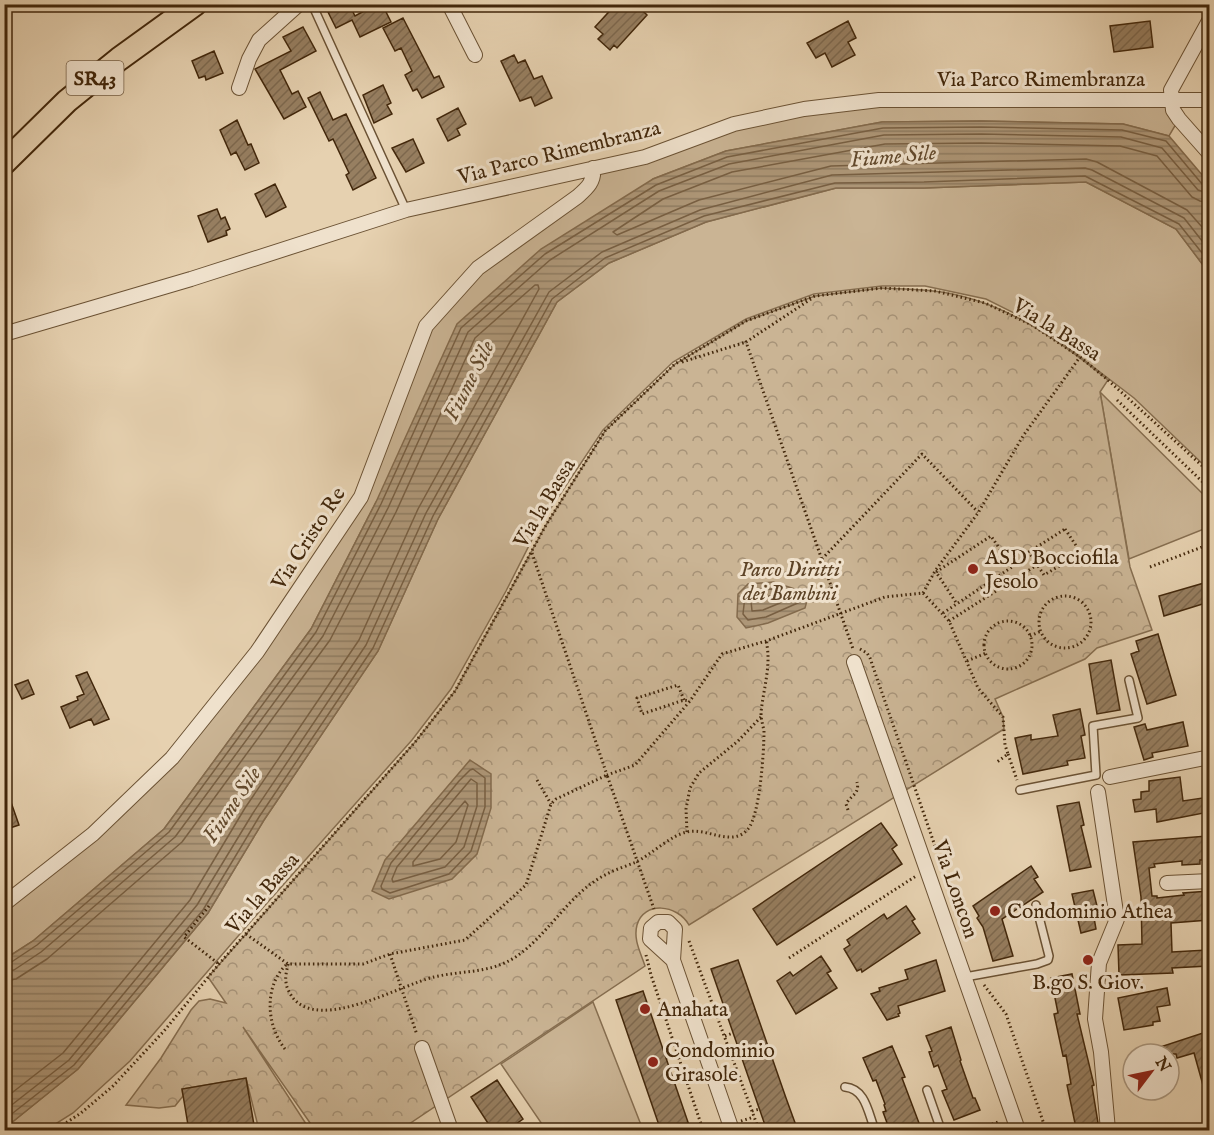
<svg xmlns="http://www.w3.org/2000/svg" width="1214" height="1135" font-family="'IM FELL English',serif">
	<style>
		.green { fill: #cab494; stroke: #866e50; stroke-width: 1.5 }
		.forest { fill: url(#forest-crowns); stroke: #866e50; stroke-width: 1.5 }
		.water { fill: url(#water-rules); stroke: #836a4c; stroke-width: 1.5 }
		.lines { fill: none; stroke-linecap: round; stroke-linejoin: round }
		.shore { stroke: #785f42; stroke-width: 1.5 }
		.building { fill: url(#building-hatch); stroke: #42270b; stroke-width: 1.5 }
		.service-casing { stroke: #6b5234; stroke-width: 10 }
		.minor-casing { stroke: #6b5234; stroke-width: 16 }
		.primary-casing { stroke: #42270b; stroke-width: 26 }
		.path { stroke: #42270b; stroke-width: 3; stroke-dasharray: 1.5 3; stroke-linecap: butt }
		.service { stroke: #efe1cc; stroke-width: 7 }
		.minor { stroke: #efe1cc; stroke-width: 14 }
		.primary { stroke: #e6d1b0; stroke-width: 22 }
		.poi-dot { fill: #8f2418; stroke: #efe1cc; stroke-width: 2 }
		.labels { text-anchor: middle; stroke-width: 6; stroke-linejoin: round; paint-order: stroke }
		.shield { fill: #efe1cc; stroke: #765f45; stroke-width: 1.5 }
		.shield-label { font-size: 20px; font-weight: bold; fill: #42270b }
		.street-label { font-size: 21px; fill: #42270b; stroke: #efe1cc }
		.poi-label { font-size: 21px; fill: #42270b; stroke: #efe1cc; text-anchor: start }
		.park-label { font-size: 21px; font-style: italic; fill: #5d4326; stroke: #efe1cc }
		.water-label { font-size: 22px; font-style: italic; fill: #62492c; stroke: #efe1cc }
	</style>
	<defs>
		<pattern id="forest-crowns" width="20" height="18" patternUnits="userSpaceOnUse" patternTransform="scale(1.5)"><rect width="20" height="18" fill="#cab494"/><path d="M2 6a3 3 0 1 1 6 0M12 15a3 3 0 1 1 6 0" fill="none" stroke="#a69277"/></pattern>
		<pattern id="water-rules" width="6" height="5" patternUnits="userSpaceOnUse" patternTransform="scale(1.5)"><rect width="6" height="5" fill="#ae9778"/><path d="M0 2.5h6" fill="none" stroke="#8f7b61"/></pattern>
		<pattern id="building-hatch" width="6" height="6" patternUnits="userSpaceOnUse" patternTransform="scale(1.5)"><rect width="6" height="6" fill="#977f61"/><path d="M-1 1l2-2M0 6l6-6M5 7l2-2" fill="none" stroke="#7d684e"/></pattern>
	</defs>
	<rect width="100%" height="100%" fill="#e6d1b0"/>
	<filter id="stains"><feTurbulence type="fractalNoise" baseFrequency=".00333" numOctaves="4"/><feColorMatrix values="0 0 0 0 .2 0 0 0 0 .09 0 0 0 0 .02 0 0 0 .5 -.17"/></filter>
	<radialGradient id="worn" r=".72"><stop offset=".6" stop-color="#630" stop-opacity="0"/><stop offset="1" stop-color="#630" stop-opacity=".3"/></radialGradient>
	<path class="green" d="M879 100H1171L1179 119 1169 136 1123 124 981 121 882 122 726 151 653 179 376 502 311 629 164 829 33 941 5 959V904L172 758 361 497 426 326 478 268 594 176 734 124Z
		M1086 182 1176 229 1209 273V470L1134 398 1038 325 986 299 925 286H882L814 294 746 319 673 362 603 430 539 526 506 591 451 689 412 740 259 912 130 1061 73 1113 46 1130H5V1128L78 1069 208 913 264 820 378 651 438 519 557 302 609 263 706 222 836 188H924Z
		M1100 392 1209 500V527L1129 559Z
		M593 1002 643 1130H546L501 1064Z"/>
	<path class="forest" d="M882 288C899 289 917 289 933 291 1000 298 1058 339 1108 380L1100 392 1130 567 1152 630 1097 648 1085 659 995 699 1003 717 1004 729 689 925C677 904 644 901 637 925 633 940 641 953 645 966L400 1130H315L243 1027 310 1130H259L246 1078 182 1089 183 1096 175 1106 159 1108 126 1105 161 1058 191 1010 199 1001 210 999 226 1003 208 977 416 741 455 691 546 525 605 431 675 364 746 321 815 296Z"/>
	<path class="water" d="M981 121 1123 124 1169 136 1209 183V273L1176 229 1086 182 924 188H836L706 222 609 263 557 302 438 519 378 651 264 820 208 913 78 1069 5 1128V959L33 941 164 829 311 629 376 502 457 324 541 249 653 179 726 151 882 122Z
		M773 582 801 591 808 597 805 608 768 623 746 628 737 617 738 594 748 584Z
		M470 760 491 774V808L477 854 452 879 389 899 372 891 385 860Z"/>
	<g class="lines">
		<path class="shore" d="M1210 203 1200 201 1192 197 1157 156 1120 146 981 143 885 144 732 172 663 199 613 232 617 235 699 200 831 166 1086 159 1097 162 1187 210 1210 236
			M773 589 798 596 801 599 800 602 766 617 748 620 743 614 745 596 751 590Z
			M772 596 780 599V603L763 610 752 611 751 601 753 598Z
			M473 769 485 778V807L471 851 449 874 390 893 382 889 381 886 391 863 459 781 470 770Z
			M471 779 477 783V806L464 847 445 867 393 882 392 879 397 867Z
			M465 801 468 805 456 842 440 859 413 866V862Z
			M4 964 10 963 37 945 169 832 316 632 381 504 461 328 545 254 656 185 727 157 883 128 981 127 1122 130 1166 141 1202 184 1210 186
			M4 972 14 970 41 952 175 837 323 636 388 508 468 332 550 260 659 191 729 164 884 135 981 134 1121 137 1162 148 1198 190 1210 194
			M4 981 16 979 47 959 182 842 330 640 396 512 475 338 535 285H538L539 289 418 509 359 640 245 808 190 900 63 1053 4 1099
			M4 1111 69 1060 197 905 253 813 366 645 426 513 549 292 602 252 700 210 832 175 1085 168 1092 170 1184 218 1210 251
			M4 1120 74 1065 203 910 259 817 373 648 433 516 552 299 605 258 704 216 835 183 924 182 1085 176 1179 224 1210 263"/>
	</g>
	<path class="building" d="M324 4H349L355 16 377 4H382L391 22 360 37 352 20 336 28Z
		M616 4H652L644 12 647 15 617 48 614 45 610 50 598 39 603 34 595 27Z
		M403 18 434 78 439 76 444 87 422 98 417 89 413 91 405 75 412 71 401 48 395 51 383 28Z
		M848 21 856 38 848 42 855 55 832 67 825 53 816 58 807 43Z
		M1150 21 1153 47 1114 52 1110 26Z
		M303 27 316 51 280 70 292 94 298 91 306 107 284 119 255 69 291 51 283 37Z
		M214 51 223 73 206 80 205 76 199 78 192 61Z
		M514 55 518 63 525 60 534 79 542 76 552 98 535 106 531 97 520 101 501 61Z
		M383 85 391 103 387 105 392 114 374 123 363 95Z
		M320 92 333 120 346 114 376 178 353 190 346 175 349 173 333 139 329 141 308 98Z
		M458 108 466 124 457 129 460 135 448 141 437 119Z
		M237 120 248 145 251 144 259 163 245 170 236 152 231 155 220 130Z
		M413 139 424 163 406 172 392 148Z
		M275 184 286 207 266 217 255 194Z
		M217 209 221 219 225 217 230 229 226 231 227 235 208 242 198 216Z
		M1204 583 1209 602 1164 616 1159 596Z
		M1158 634 1176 695 1147 704 1131 654 1139 651 1136 641Z
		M1111 660 1120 710 1097 714 1089 664Z
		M87 672 109 719 94 725 91 719 70 728 61 707 78 700 77 697 84 694 76 676Z
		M28 680 34 694 22 699 15 685Z
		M1080 709 1085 735 1081 736 1085 758 1067 761 1068 765 1023 774 1015 738 1031 735V740L1058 736 1053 715Z
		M1183 722 1188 746 1152 753 1153 757 1144 760 1134 727 1145 724 1147 730Z
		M1180 777 1183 801 1209 797V812L1157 822 1156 809 1135 812 1133 800 1141 799V792L1149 791V781Z
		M6 788 19 825 4 830V789Z
		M1079 802 1084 825 1081 826 1091 867 1070 871 1057 806Z
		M881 823 897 845 892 849 902 864 777 945 753 909Z
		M1207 836V841L1209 840V860H1200V864L1182 865V861L1154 864 1155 867 1149 868 1152 896H1157V898L1184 895 1183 893 1209 891V920L1171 923 1172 952 1207 950 1208 966 1172 968 1173 973 1119 975 1118 945 1142 944 1141 897 1133 842Z
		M1031 866 1038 877 1034 879 1043 892 1002 919 1013 956 993 961 983 927 977 918 979 916 973 906Z
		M1093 890 1098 910 1093 912 1096 929 1081 933 1072 894Z
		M906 906 915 919 912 921 920 933 862 972 861 969 857 971 844 949 850 945 847 940 884 914 887 919Z
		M821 956 831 971 827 973 837 988 796 1014 777 981 790 972 793 976Z
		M738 960 786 1098 798 1131H767L711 969Z
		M936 960 945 991 898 1006 900 1013 898 1014 899 1016 887 1020 871 994 880 991 879 988 908 979 905 970Z
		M1072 974 1080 1014H1077L1094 1085 1092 1086 1098 1123 1076 1128 1067 1085 1071 1084 1066 1055 1063 1056 1054 1014 1058 1013 1051 978Z
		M1167 988 1170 1005 1157 1007 1160 1021 1153 1022V1025L1124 1030 1118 998Z
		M643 991 666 1058 691 1131H661L639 1067 616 1000Z
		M951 1027 961 1060 960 1061 973 1098H975L980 1110 954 1120 942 1091 947 1089 938 1065 934 1067 929 1052 932 1051 926 1036Z
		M1209 1031V1096H1206L1194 1053 1177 1058 1176 1054H1148V1051Z
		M892 1046 905 1077 902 1078 922 1131H890L883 1112 886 1111 884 1105 885 1104 876 1080 873 1081 863 1058Z
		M246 1078 254 1125 230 1131H189L182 1089Z
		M497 1080 523 1119 506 1131H493L471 1097Z"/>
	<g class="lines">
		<defs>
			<path id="service" d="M312 4 406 210
				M1020 790 1096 775 1093 726 1138 718 1129 680
				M965 977 1037 964 1048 960 1049 956 1036 905
				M845 1087C866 1089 868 1113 875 1130
				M927 1090 941 1130"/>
			<path id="minor" d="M449 4 475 55
				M1210 19 1171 90 1173 110 1179 119 1210 154
				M239 88 249 59 259 40 299 4
				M4 334 191 279 406 210 645 157 734 124 804 109 879 100H1210
				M854 662 1018 1130
				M1110 777 1210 757
				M1098 792 1117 919 1099 963 1095 1019 1101 1052 1108 1130
				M1167 883 1210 881
				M4 904 93 834 172 758 257 652 361 497 426 326 478 268 577 197C586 189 595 182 593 168
				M673 960 650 939 651 928 658 922H668L675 929 673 960 732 1130
				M422 1048 451 1130"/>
			<path id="primary" d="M4 163 67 101 119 59 195 4"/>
		</defs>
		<use href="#service" class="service-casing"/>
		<use href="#minor" class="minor-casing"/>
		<use href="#primary" class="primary-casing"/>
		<path class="path" d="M4 27 16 4
			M811 299 746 342 853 649
			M682 362 746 342
			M1117 400 1210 489
			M1065 529 1081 553 1044 575 1029 552Z
			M532 553 607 775 635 765 690 701 722 654 766 641 885 597 923 593 949 621 978 688 1003 717 1005 745 1008 754 997 762
			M822 559 922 454 978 512
			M1150 567 1210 544
			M923 593 935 571 978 513 1023 436 1080 357
			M1039 622a26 26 0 1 1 52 0a26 26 0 1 1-52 0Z
			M943 613 1012 567 991 536 936 572 957 604
			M949 621 1037 565
			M984 645a24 24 0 1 1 48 0a24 24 0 1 1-48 0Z
			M1030 636 1041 631
			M860 649 867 653 870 658 935 846
			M967 661 986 653
			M684 700 678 685 637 698 642 714 684 700 690 701
			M1008 754 1017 780
			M537 780 551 804
			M848 810 846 804C851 795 860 794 857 782
			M687 832 686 809 690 788 699 773 738 741 761 717
			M209 906 184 937 219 964
			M246 934 288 964H363L390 954 465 940 526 885 551 804 556 799 607 775 654 909
			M689 941 759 1130
			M390 954 417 1035
			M646 955 651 975 703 1130
			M789 958 916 876
			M288 964C287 970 285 976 286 982 286 987 290 994 293 998 321 1032 400 985 434 977 463 970 491 974 517 956 550 933 570 892 607 874 616 869 627 866 636 862 652 854 671 835 687 832 707 827 732 848 748 829 760 815 764 751 764 731 763 725 761 720 761 713 763 690 772 664 766 641
			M984 985 1006 1014 1046 1130
			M725 1036 733 1033
			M285 1049C266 1025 264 986 286 965
			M678 1056 690 1052
			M666 1058 677 1054
			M752 1111 760 1109
			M741 1121 754 1117
			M55 1130 81 1113 113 1086 164 1031 219 964 416 741 455 691 546 525 605 431 675 364 746 321 815 296 882 288 935 291 985 303 1032 325 1080 357 1108 380 1210 473
			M975 1130 998 1122 1001 1130"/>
		<use href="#service" class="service"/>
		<use href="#minor" class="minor"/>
		<use href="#primary" class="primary"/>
	</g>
	<g class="poi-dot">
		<circle cx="973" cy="569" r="6"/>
		<circle cx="995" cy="911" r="6"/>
		<circle cx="1088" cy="960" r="6"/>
		<circle cx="645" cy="1009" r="6"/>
		<circle cx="653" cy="1062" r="6"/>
	</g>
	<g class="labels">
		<rect class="shield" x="66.5" y="61" width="57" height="34" rx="4.5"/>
		<g class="shield-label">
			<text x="95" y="85">SR43</text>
		</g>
		<g class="street-label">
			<text x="1041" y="86">Via Parco Rimembranza</text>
			<text transform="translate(559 152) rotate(-14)" y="7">Via Parco Rimembranza</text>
			<text transform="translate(1057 329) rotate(32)" y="7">Via la Bassa</text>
			<text transform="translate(544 503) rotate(-59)" y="7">Via la Bassa</text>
			<text transform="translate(308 538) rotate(-57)" y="7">Via Cristo Re</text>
			<text transform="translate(956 889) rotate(71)" y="7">Via Loncon</text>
			<text transform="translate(262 893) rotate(-49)" y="7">Via la Bassa</text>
		</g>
		<g class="poi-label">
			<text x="985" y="564">ASD Bocciofila<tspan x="985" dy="24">Jesolo</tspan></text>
			<text x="1007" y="918">Condominio Athea</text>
			<text x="1088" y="989" text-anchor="middle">B.go S. Giov.</text>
			<text x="657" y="1016">Anahata</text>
			<text x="665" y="1057">Condominio<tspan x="665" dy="24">Girasole</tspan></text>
		</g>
		<g class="park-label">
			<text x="790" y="576">Parco Diritti<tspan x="790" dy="24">dei Bambini</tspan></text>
		</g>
		<g class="water-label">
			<text transform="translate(893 155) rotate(-5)" y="8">Fiume Sile</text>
			<text transform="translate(468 380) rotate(-63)" y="8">Fiume Sile</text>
			<text transform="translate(231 804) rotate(-56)" y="8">Fiume Sile</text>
		</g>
	</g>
	<rect width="1214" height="1135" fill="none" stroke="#e6d1b0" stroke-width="24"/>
	<rect x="6" y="6" width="1202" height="1123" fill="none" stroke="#42270b" stroke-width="3"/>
	<rect x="12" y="12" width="1190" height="1111" fill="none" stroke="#42270b" stroke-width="1.5"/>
	<g transform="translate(1151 1072) rotate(58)"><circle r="28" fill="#efe1cc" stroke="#aa977f" stroke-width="1.5"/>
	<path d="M0-4.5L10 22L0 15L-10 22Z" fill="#8f2418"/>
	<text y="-9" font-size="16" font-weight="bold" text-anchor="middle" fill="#42270b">N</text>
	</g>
	<rect width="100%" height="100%" filter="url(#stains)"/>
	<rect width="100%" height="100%" fill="url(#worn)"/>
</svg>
